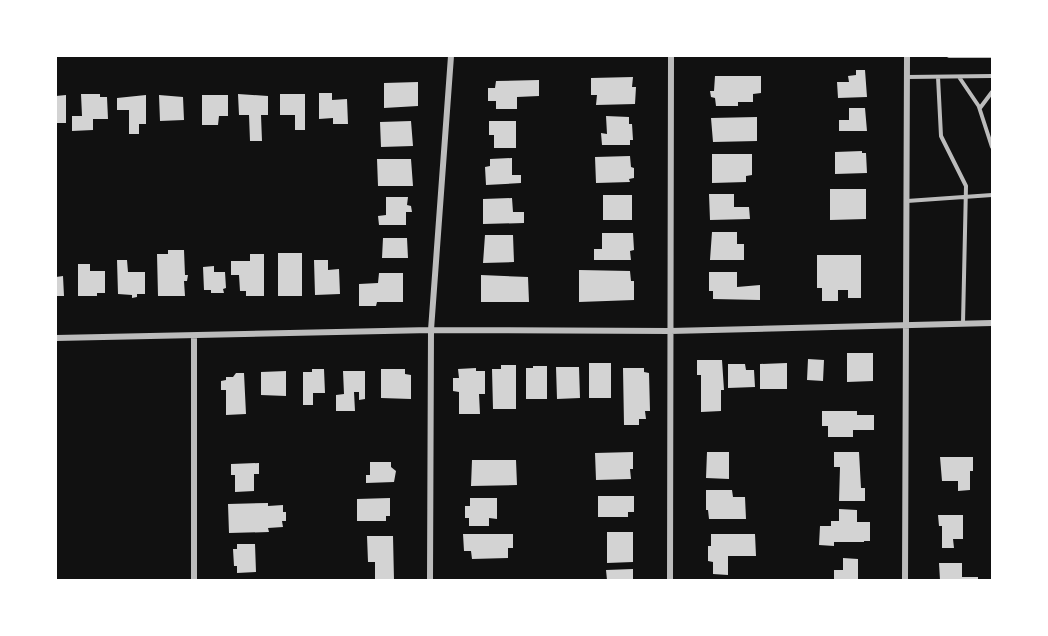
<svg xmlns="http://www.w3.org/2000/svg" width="1048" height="636" font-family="Figtree,sans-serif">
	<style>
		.building { fill: #d3d3d3 }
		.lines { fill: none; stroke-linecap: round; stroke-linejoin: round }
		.service { stroke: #bcbcbc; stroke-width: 4 }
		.minor { stroke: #bcbcbc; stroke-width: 6 }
	</style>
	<rect width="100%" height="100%" fill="#111"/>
	<path class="building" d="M856 70H865L867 97 838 98 837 82H849L848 76 856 75Z
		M715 76H761V93L753 94V102H738V106H716L715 98 711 97 710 91H714Z
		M633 77 632 87H636L635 104 596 105 597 95H591V78Z
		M539 80V96L517 97V109H496V101H488V88H495L496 81Z
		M418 82V106L384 108V83Z
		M319 93H332V100L347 99 348 124H333V118L319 119Z
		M81 94H100V97H107L108 119H93V130L72 131V116H82Z
		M238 94 268 96V115H261L262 141H250L249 115H239Z
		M280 94H305V130H295V115H280Z
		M66 95V123H57L56 96Z
		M146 95V124H139V134H129V110H117V98Z
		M159 95 183 97 184 120 160 121Z
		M202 95H228V116H219L218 125H202Z
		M849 108H865L867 131H839V120H849Z
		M606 116 629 117V124H632L633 140H630V145H602L601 133 607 134Z
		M757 117V141L713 142 711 118Z
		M411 121 413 146 381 147 380 122Z
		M489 121H516V148H494V135H489Z
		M862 151V153H866L867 173 835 174V152Z
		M712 154H752V175L746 176V182L712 183Z
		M630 156 631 167 634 168V178L629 179 630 182 596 183 595 157Z
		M512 158V175H521V183L486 185 485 167 490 166V159Z
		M377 159H411L413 186H378Z
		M830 189H866V219L830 220Z
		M709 194H734V207H749L750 219 710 220Z
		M603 195H632V220H603Z
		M386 197H408L407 205 411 206 412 212H406V225H379L378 216 386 215Z
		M512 198 513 212H524V223L483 224V199Z
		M712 232H737V244H744V260H710Z
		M602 233H633L634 250 630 251 631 260H594V249H602Z
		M485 235H513L514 262 483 263Z
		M383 238H407L408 258H382Z
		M168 250H184L185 275H188L187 281H184L185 296H158L157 254H168Z
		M278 253H302V296H278Z
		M250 254H264V296H246V291H240L239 275H231V261H250Z
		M817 255H861V298H848V290H838V301H822V288H817Z
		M117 260H127L128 272H145V294H137V297L132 298V295L118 294Z
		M314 260H328V270L339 269 340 294 315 295Z
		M78 264H90V271H105V293H97V296H78Z
		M214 266V272H225L226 288 223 289 224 293H211V290H204L203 267Z
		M579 270 630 271 631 281H634V300L579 302Z
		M709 272H737V287L760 285V300L713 299V291H709Z
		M379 273H403V302H377L376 306H359V284L378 283Z
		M481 275 528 277 529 302H481Z
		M63 276 64 296H56V277Z
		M847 353H873V381L847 382Z
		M808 359 824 360 823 381 807 380Z
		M697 360H722L724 390H721V411L701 412V375H697Z
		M589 363H611V398H589Z
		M787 363V389H760V364Z
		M728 364H745L746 370H754L755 387 728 388Z
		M501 365H516V409H493L492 369H501Z
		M533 366H547V399H526V368H533Z
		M556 367H579L580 398 557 399Z
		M476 368V371H485V394H479L480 414H459V392L453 391V378H459L458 369Z
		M623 368H644V372L649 373 650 411H645L646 419H639V425H624Z
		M312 369H324L325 393H313V405H303V372H312Z
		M381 369H405V374L411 375V399L381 398Z
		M286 371V396L261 395V372Z
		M343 371H365V399L359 400V392H354L355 411H336V395L344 394Z
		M236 373H244L246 414 226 415V390H221V381L226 380V377H233Z
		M822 411H857V415H874V430H853V437H828V426H822Z
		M633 452V469H630L631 479 596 480 595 453Z
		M707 452H729V479L706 478Z
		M834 452H859L861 488H865V501H839L840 467H834Z
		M940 457H973V471H970V490L958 491V481H942Z
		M472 460H516L517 485 471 486Z
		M370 462H391V467L396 471 394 482 366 483V475H370Z
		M259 463V474H254V491L235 492V475H231V464Z
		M706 490H732L733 497H745L746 519H709L708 510H706Z
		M598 496H634V512H628V517H598Z
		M390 498V516H386V521H357V499Z
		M470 498H497V519L489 518V526H469V518H465V506H470Z
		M268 503V506L283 505V512H286V521H282L283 527 268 528 269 532 229 533 228 504Z
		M839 509 857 510V522H870V541H864V542H834V546L819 545 820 526H831V521H839Z
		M938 515H963V539H953L954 548H942V526H939Z
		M607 532H633V562L607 563Z
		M463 534H513V548H508V558L472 559 471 551H464Z
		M711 534H755L756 556H728V575L713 574V562L708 561V546H711Z
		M367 536H393L394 580H375V562H368Z
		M237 544H255L256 572 237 573V566H234L233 549H237Z
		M843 558 858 559V580H834V570H843Z
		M939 563H962V577H978V580H940Z
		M633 569V580H607L606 570Z"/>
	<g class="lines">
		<path class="service" d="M949 56H992
			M907 77 992 76
			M938 77 941 136 966 186 963 323
			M959 77 980 108 992 92
			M979 107 992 147
			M907 201 992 195"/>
		<path class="minor" d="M56 338 431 330 670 331 992 323
			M194 580V336
			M430 580 431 330 451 56
			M670 580 671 56
			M905 580 907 56"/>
	</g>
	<rect width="1048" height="636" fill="none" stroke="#ffffff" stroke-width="114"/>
</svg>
